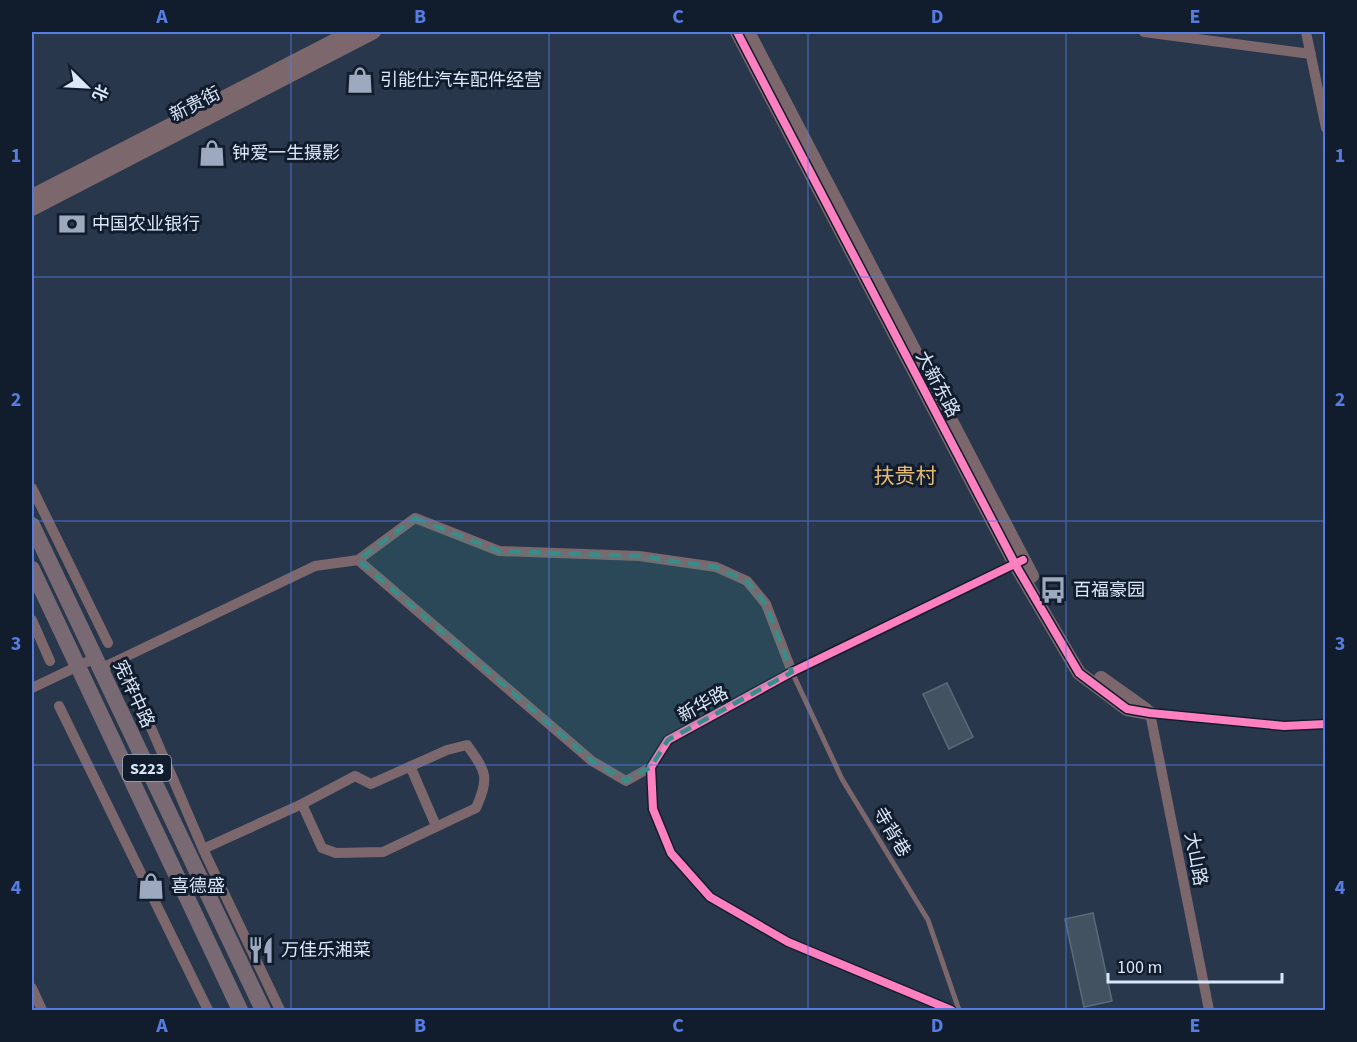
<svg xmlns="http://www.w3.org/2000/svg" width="1357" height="1042" font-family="'Source Sans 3','Noto Sans SC',sans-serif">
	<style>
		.building { fill: #425261; stroke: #5a6a7a; stroke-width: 1.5 }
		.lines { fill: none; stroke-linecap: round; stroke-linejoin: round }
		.service { stroke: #7c686c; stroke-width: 5 }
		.minor { stroke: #7c686c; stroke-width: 10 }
		.tertiary { stroke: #7c686c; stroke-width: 14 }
		.primary { stroke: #786972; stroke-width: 16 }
		.cycleway-casing { stroke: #111c2d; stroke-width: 11 }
		.cycleway { stroke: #ff80c0; stroke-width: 8 }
		.marked { fill: #388d8a; fill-opacity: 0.2; stroke: #388d8a; stroke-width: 4.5; stroke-dasharray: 12 8; stroke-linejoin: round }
		.grid { fill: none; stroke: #567ce2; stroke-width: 1.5; stroke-opacity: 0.55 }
		.labels { text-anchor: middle; stroke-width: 6; stroke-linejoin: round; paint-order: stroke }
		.shield { fill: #111c2d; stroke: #9eaabd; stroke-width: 1.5 }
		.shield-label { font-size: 16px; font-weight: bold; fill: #dae7fb }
		.poi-label { font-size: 18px; fill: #dae7fb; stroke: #111c2d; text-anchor: start }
		.street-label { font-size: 18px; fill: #dae7fb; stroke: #111c2d }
		.quarter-label { font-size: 21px; fill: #e4b974; stroke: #111c2d }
		.neatline { fill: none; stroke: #567ce2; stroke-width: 2 }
		.grid-label { font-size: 20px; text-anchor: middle; font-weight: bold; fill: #567ce2 }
	</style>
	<rect width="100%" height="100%" fill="#29374c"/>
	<path class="building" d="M947 683 973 737 949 749 923 694Z
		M1093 913 1112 1001 1084 1007 1065 919Z"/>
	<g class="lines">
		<path class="service" d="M792 672 842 779 928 920 959 1010"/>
		<path class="minor" d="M1144 32 1311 54
			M1306 32 1326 128
			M32 488 108 643
			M358 560 592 761 626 781 651 767
			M32 620 50 661
			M100 669 315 566 358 560 415 518 499 551 639 556 716 567 747 581 766 604 792 672
			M131 681 203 849 280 1010
			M32 688 95 658
			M59 706 208 1010
			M411 768 436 826
			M203 849 302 804 355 776 371 784 447 750 467 745C486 772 490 776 476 808L383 852 336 853 322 848 302 804
			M32 988 42 1010
			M951 1010 788 942 710 897 671 853 653 809 651 767 668 740 792 672 1020 561
			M1209 1010 1150 713 1284 726 1326 724"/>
		<path class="tertiary" d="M737 32 1015 564 1079 673 1127 709 1150 713
			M748 32 1032 576
			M32 196 351 32
			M32 209 374 32
			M1101 678 1146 710"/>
		<path class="primary" d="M32 525 263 1010
			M32 569 240 1010"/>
		<defs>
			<path id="cycleway" d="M737 32 1015 564 1079 673 1127 709 1150 713 1284 726 1326 724
				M951 1010 788 942 710 897 671 853 653 809 651 767 668 740 792 672 1023 560"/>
		</defs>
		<use href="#cycleway" class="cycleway-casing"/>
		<use href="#cycleway" class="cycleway"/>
	</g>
	<path class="marked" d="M415 518 499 551 639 556 716 567 747 581 766 604 792 672 668 740 651 767 626 781 592 761 358 560Z"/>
	<path class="grid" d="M291 32V1010M549 32V1010M808 32V1010M1066 32V1010M32 277H1326M32 521H1326M32 765H1326"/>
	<defs>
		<symbol id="shop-bare" viewBox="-9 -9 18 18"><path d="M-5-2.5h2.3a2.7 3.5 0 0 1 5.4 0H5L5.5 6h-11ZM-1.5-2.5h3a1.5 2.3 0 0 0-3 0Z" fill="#9ca9be" stroke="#111c2d" stroke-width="2.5" paint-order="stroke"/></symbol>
		<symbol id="bank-bare" viewBox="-9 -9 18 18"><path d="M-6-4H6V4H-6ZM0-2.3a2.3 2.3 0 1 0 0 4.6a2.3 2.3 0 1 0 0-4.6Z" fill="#9ca9be" stroke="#111c2d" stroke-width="2.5" paint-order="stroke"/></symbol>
		<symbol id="bus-bare" viewBox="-9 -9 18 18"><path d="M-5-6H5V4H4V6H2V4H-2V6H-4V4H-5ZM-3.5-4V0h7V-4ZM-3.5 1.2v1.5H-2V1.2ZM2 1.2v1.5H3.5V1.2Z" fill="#9ca9be" stroke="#111c2d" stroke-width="2.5" paint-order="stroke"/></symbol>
		<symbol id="restaurant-bare" viewBox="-9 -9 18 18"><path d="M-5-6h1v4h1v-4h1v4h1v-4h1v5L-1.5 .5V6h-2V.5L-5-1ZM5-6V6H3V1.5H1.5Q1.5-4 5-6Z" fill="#9ca9be" stroke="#111c2d" stroke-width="2.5" paint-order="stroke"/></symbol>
	</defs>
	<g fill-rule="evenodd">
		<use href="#shop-bare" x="341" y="61" width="38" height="38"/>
		<use href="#shop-bare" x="193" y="134" width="38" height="38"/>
		<use href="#bank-bare" x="53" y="205" width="38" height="38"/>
		<use href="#bus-bare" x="1034" y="571" width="38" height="38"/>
		<use href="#shop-bare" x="132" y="867" width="38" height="38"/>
		<use href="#restaurant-bare" x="242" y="931" width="38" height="38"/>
	</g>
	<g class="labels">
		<rect class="shield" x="123" y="755" width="48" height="26" rx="4.5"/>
		<g class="shield-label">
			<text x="147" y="774">S223</text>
		</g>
		<g class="poi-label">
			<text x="380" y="86">引能仕汽车配件经营</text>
			<text x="232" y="159">钟爱一生摄影</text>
			<text x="92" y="230">中国农业银行</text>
			<text x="1073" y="596">百福豪园</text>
			<text x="171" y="892">喜德盛</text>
			<text x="281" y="956">万佳乐湘菜</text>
		</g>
		<g class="street-label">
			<text transform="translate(195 104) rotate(-27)" y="6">新贵街</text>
			<text transform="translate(938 384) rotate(62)" y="6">大新东路</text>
			<text transform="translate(134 694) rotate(65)" y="6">宪梓中路</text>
			<text transform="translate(703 704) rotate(-29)" y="6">新华路</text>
			<text transform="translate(892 832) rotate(59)" y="6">寺背巷</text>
			<text transform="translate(1196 859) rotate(79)" y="6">大山路</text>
		</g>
		<g class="quarter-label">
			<text x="905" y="483">扶贵村</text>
		</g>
	</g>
	<rect width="1357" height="1042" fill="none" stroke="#111c2d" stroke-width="66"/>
	<g transform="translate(87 87) rotate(114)" stroke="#111c2d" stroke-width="4.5" paint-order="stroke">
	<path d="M0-4.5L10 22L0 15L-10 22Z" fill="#dae7fb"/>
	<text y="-9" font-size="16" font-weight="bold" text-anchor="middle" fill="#dae7fb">北</text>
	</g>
	<path d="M1108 973v9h174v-9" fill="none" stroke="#dae7fb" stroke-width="3"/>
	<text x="1117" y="973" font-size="18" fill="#dae7fb" stroke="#111c2d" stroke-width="4.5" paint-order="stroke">100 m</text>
	<rect x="33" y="33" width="1291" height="976" class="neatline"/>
	<g class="grid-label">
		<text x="162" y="23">A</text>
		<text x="420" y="23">B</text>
		<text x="678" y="23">C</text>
		<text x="937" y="23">D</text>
		<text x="1195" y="23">E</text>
		<text x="16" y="162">1</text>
		<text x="1340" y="162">1</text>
		<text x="16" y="406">2</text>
		<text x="1340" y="406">2</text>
		<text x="16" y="650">3</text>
		<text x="1340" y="650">3</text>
		<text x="16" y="894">4</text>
		<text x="1340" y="894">4</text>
		<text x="162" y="1032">A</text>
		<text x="420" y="1032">B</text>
		<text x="678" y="1032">C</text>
		<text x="937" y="1032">D</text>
		<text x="1195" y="1032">E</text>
	</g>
</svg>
